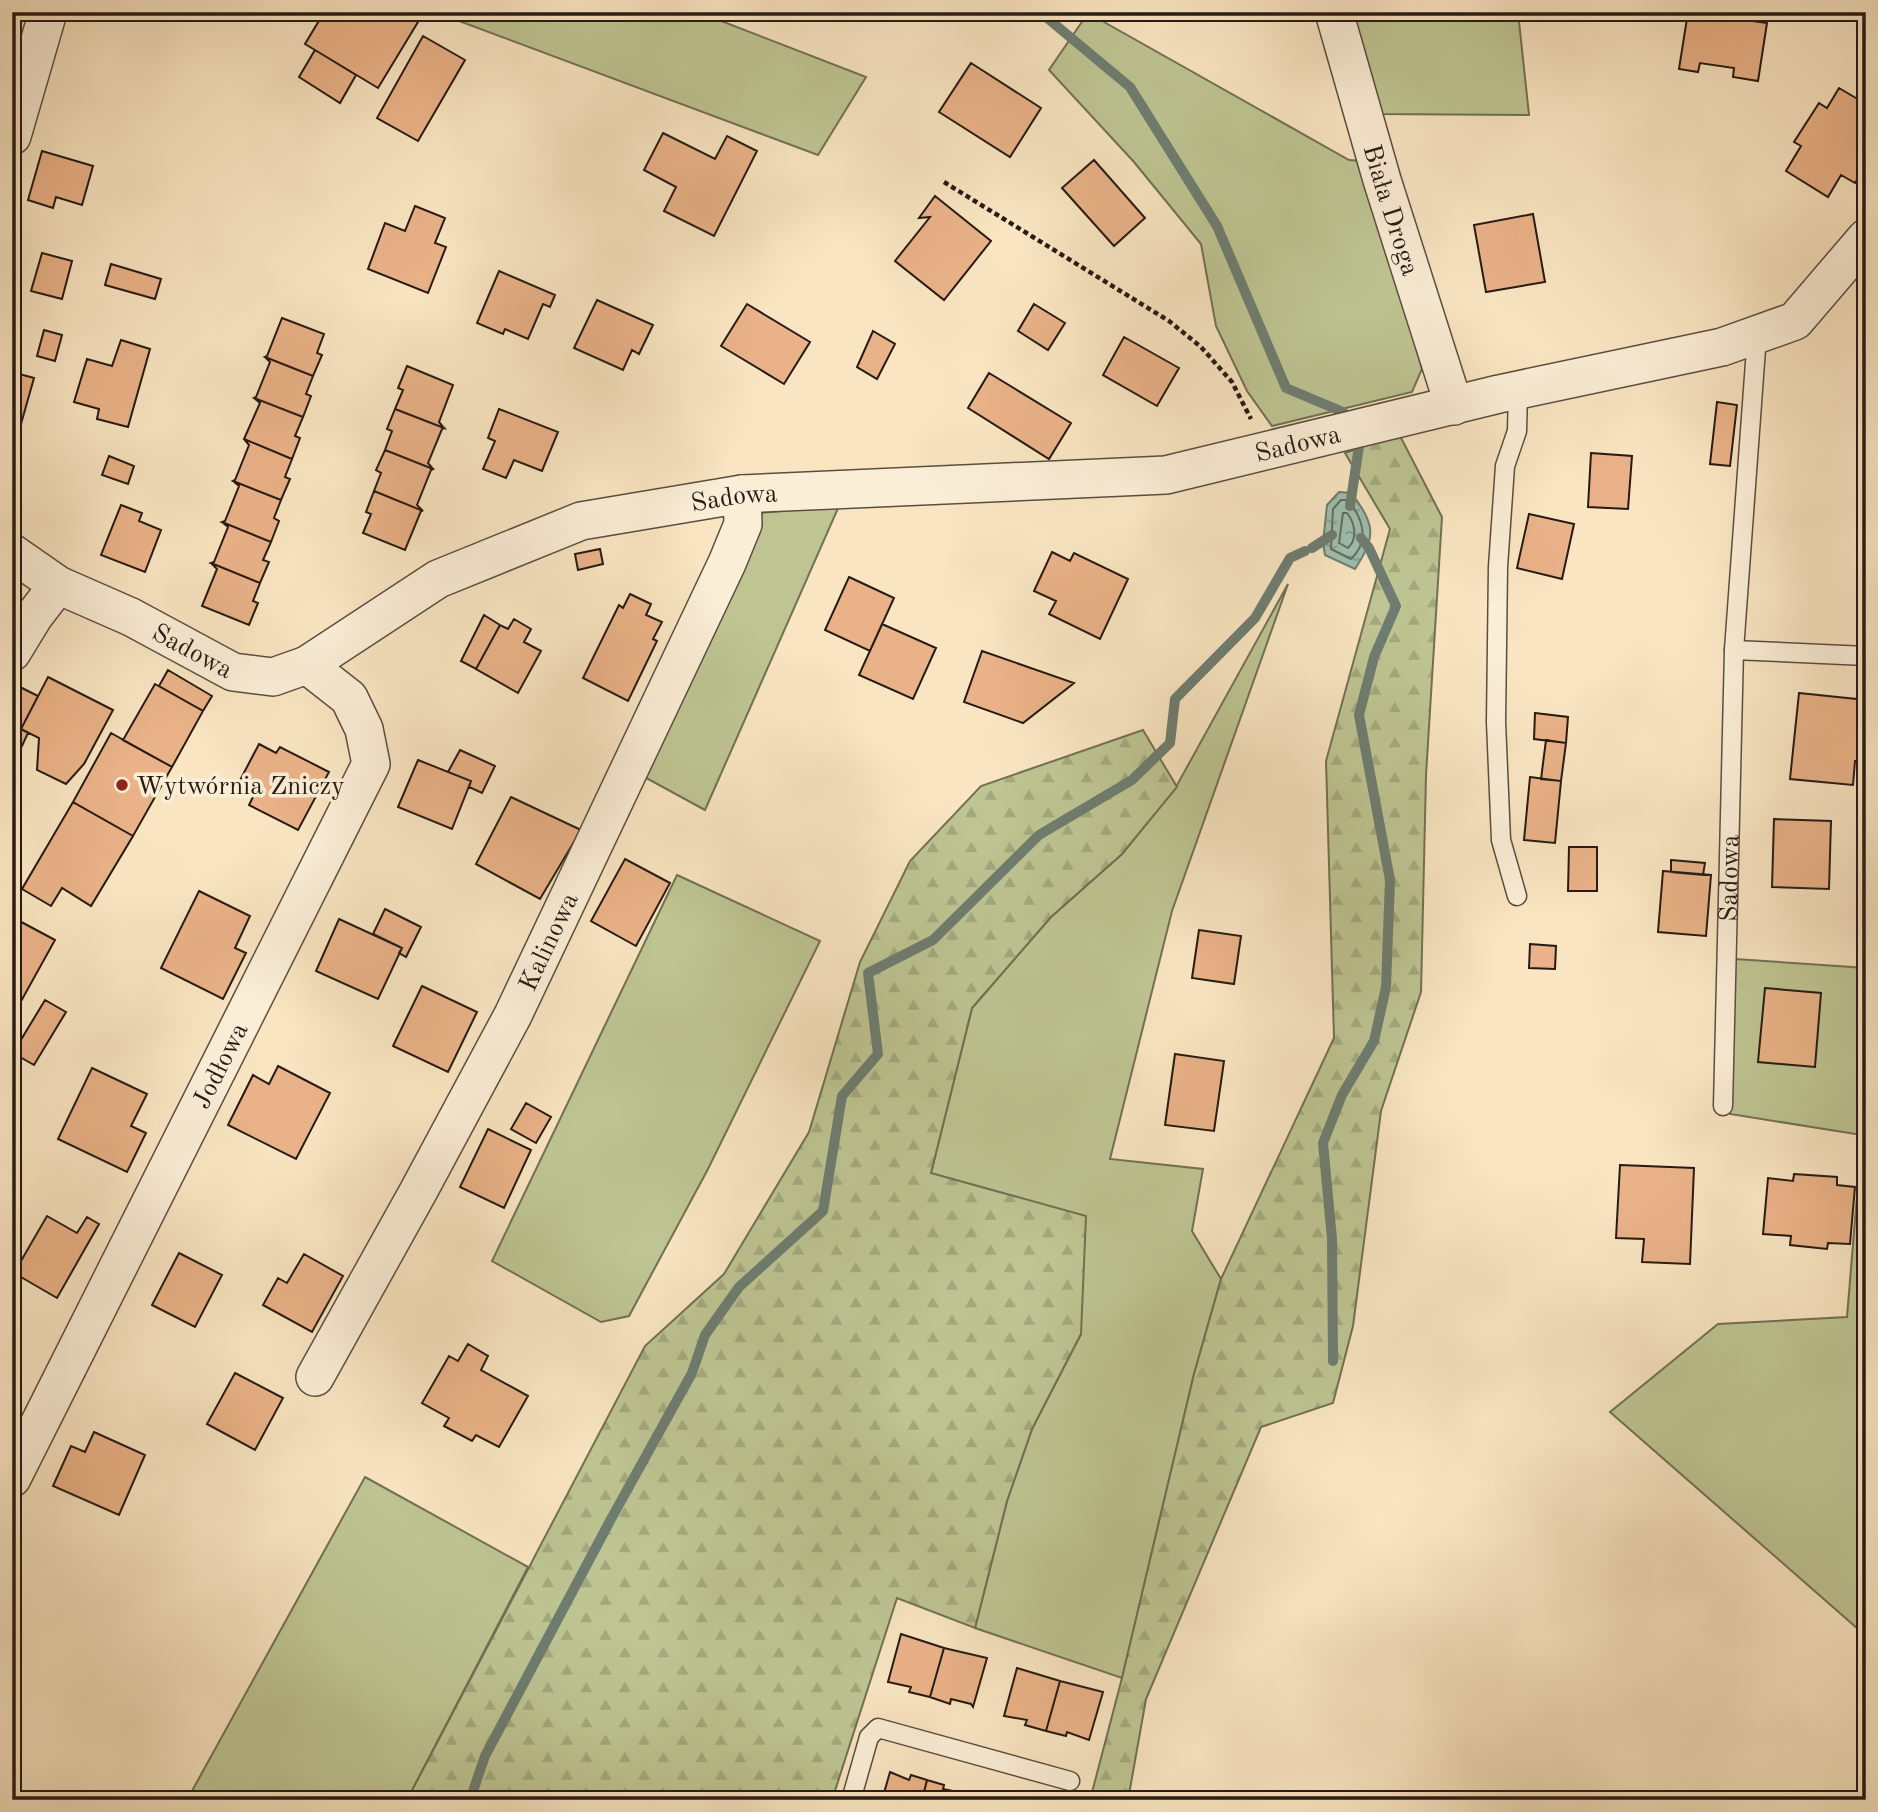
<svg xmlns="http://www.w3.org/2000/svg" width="1878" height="1812" font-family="'Old Standard TT',serif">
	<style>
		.green { fill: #bec593; stroke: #727054; stroke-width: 2 }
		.forest { fill: url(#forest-firs); stroke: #727054; stroke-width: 2 }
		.water { fill: url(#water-ripples); stroke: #6e7d71; stroke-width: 2 }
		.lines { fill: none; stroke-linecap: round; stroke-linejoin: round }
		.shore { stroke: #626c62; stroke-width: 2 }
		.stream { stroke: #6e7d71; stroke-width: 10 }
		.building { fill: #eab288; stroke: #261a14; stroke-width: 2 }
		.service-casing { stroke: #5b4d40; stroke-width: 21 }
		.minor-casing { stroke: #5b4d40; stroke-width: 40 }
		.path { stroke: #261a14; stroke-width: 4.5; stroke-dasharray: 5 3.5; stroke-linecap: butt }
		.service { stroke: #fbeed7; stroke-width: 18 }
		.minor { stroke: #fbeed7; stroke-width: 37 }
		.poi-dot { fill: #8f2418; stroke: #fbeed7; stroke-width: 2.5 }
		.labels { text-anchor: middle; stroke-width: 7; stroke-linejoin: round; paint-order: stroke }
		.street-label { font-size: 26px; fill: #261a14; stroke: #fbeed7 }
		.poi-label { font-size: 26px; fill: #261a14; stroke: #fbeed7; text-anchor: start }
	</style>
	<defs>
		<pattern id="forest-firs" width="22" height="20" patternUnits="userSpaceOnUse" patternTransform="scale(1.75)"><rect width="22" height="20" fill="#bec593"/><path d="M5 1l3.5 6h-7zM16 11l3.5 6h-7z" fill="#a3a97e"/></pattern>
		<pattern id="water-ripples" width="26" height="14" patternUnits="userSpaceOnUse" patternTransform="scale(1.75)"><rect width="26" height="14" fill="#9ebfaf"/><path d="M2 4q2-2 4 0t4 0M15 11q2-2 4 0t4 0" fill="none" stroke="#819a8d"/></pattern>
	</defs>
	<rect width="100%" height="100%" fill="#f9e5c2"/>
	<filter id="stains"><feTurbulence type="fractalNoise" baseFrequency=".00286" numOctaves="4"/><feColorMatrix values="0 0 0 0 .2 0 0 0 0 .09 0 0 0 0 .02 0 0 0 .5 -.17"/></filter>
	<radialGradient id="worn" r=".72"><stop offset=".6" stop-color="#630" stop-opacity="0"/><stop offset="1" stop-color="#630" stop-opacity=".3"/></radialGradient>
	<path class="green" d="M435 12H698L866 77 818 155Z
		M1347 12H1518L1529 115 1375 114Z
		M1088 13 1349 160 1365 161 1422 369 1412 392 1272 426 1247 391 1216 326 1201 244 1134 162 1049 70Z
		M839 506 705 810 637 773 758 513Z
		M1288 584 1172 911 1110 1159 1203 1169 1192 1231 1221 1279 1194 1374 1122 1678 975 1628 1007 1501 1032 1429 1081 1334 931 1173 972 1008 1051 917 1122 854 1176 787Z
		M677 875 820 941 708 1169 629 1316 601 1322 492 1261Z
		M1735 959 1866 968V1636L1610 1412 1718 1324 1847 1317 1862 1135 1730 1114Z
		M365 1477 528 1567 407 1800H187Z"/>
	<path class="forest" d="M1399 434 1442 517 1426 775 1421 992 1381 1111 1353 1326 1333 1403 1261 1427 1146 1699 1128 1800H1090L1122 1678 1194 1374 1221 1279 1334 1038 1326 761 1390 529 1345 453Z
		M1143 730 1177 787 1122 854 1051 917 972 1008 931 1173 1086 1216 1081 1334 1032 1429 1007 1501 975 1628 897 1598 832 1800H407L645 1346 724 1274 809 1132 860 962 910 861 981 786Z"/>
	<path class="water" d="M1339 492 1351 493C1376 524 1376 537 1355 569L1325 555 1323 543 1327 505Z"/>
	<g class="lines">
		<path class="shore" d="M1341 500H1348C1363 519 1370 541 1351 559L1331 549 1333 509Z
			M1343 513H1347C1355 523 1358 539 1348 548L1339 543Z"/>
		<path class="stream" d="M1040 12 1130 87 1217 226 1286 388 1343 412 1349 423
			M1350 506 1359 446 1355 436
			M1312 548 1332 535
			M1333 1361 1332 1239 1323 1143 1342 1095 1374 1041 1386 987 1390 880 1359 715 1374 657 1396 606 1369 548 1361 538
			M470 1800 485 1756 611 1519 692 1373 705 1335 739 1287 823 1211 842 1096 878 1054 868 973 933 940 1039 835 1132 780 1170 743 1175 699 1255 618 1290 558 1305 551"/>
	</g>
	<path class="building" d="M308 12H403L418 22 378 88 305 44 320 19Z
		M1688 12 1767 23 1758 81 1733 77 1734 68 1700 63 1698 72 1679 69Z
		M423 36 465 60 418 141 377 118Z
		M315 50 356 75 340 103 299 77Z
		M971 63 1041 108 1010 157 939 112Z
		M1839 88 1866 104V165L1855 183 1841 175 1828 197 1786 171 1801 146 1794 142 1819 103 1827 108Z
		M663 133 715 159 727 136 757 151 714 236 664 211 676 187 644 170Z
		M42 151 93 166 82 205 56 197 53 208 28 200Z
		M1094 160 1145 218 1114 246 1062 188Z
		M935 196 991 241 944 300 895 261 930 217 919 218Z
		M415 206 445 218 435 243 446 247 428 293 368 269 385 223 405 231Z
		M1533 214 1545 282 1486 292 1474 225Z
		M42 253 72 261 62 299 31 291Z
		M111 264 161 279 155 299 105 285Z
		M499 271 555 295 550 307 543 304 528 339 505 329 503 334 477 323Z
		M597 300 653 325 639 354 632 350 623 370 574 348Z
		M747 304 810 342 784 384 721 346Z
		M1034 304 1065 323 1048 350 1018 331Z
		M282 318 324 334 317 353 322 355 313 376 265 357 267 356Z
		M44 330 62 335 55 361 37 356Z
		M873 331 895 344 877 379 857 367Z
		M1124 337 1179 368 1157 406 1103 375Z
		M121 340 150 349 128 427 97 419 99 409 74 402 87 359 112 366Z
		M265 357 313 376 306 394 311 396 303 417 254 398 256 397 270 362Z
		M407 366 453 385 439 422 444 428 395 409 403 390 398 388Z
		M12 372 34 378 19 431 12 429Z
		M989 373 1071 423 1049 459 968 408Z
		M254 398 303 417 295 436 300 438 292 459 244 439 260 403Z
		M1717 402 1737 405 1730 466 1710 464Z
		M395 409 444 428 442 429 428 463 433 469 385 450 392 431 387 429Z
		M499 409 558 432 542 471 514 460 506 478 483 469 495 441 488 438Z
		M244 439 292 459 285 477 290 479 281 500 233 481 235 480 249 445Z
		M385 450 433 469 431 470 417 505 423 511 374 491 381 473 376 470Z
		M1591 453 1632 456 1628 509 1588 507Z
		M109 456 134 466 128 484 102 475Z
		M233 481 281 500 274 518 279 521 271 542 222 522 225 521 239 486Z
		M374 491 423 511H421L405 550 363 533 371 514 366 512Z
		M121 505 142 513 139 521 161 530 145 572 101 555Z
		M1529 514 1574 524 1562 579 1517 568Z
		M222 522 271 542 263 560 269 562 260 583 211 563 214 562 228 527Z
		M600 549 603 564 578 570 575 554Z
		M1052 552 1070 561 1074 553 1128 579 1100 639 1049 614 1056 601 1034 591Z
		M211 563 260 583 253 601 258 603 249 625 202 606 217 569Z
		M849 577 894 598 870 651 825 630Z
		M630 594 651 604 646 615 662 622 653 639 657 641 628 701 583 678 619 605 623 608Z
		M484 615 500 625 476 669 461 661Z
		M514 619 531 629 524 642 541 651 518 693 476 669 500 625 508 629Z
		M882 624 936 648 913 699 859 675Z
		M982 651 1074 683 1023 723 964 702Z
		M168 670 212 696 203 711 159 686Z
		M48 677 113 710 84 764 66 784 37 770 39 738 21 729Z
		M155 684 203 711 172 767 123 740Z
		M16 685 38 696 21 729 28 733 22 746 12 742V692Z
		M1799 693 1866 700V762L1855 761 1853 785 1790 779Z
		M1535 713 1568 717 1566 743 1534 739Z
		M111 733 172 767 133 836 73 802Z
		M1546 740 1566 743 1561 781 1541 779Z
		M259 744 276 753 280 747 329 772 298 830 249 805 254 795 237 786Z
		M460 750 495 766 482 793 469 787 471 781 448 772Z
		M418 760 471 781 452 829 398 807Z
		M1530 777 1561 781 1555 843 1524 840Z
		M511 797 581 830 540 899 476 864Z
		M73 802 133 836 91 906 62 888 51 906 22 889Z
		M1774 819 1831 821 1829 889 1772 887Z
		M1569 847H1597V891H1568Z
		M625 859 670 883 636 946 591 921Z
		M1671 860 1705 863 1703 875 1671 872Z
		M1663 871 1711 875 1706 936 1658 932Z
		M199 891 250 916 235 948 246 953 223 999 161 968Z
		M385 909 421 927 406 957 399 953 402 948 373 934Z
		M12 917 55 940 14 1014 12 1013Z
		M339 919 402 948 378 999 316 971Z
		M1199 930 1241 936 1234 984 1192 978Z
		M1530 944 1556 946 1555 969 1529 968Z
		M422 986 477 1012 448 1072 393 1046Z
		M1765 988 1821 993 1815 1067 1758 1062Z
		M45 1000 66 1012 34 1065 13 1053Z
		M1175 1054 1224 1061 1214 1131 1165 1125Z
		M278 1066 330 1093 296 1159 228 1125 253 1075 269 1084Z
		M92 1068 147 1094 131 1126 146 1133 127 1172 58 1139Z
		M526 1103 551 1117 536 1143 511 1129Z
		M488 1129 531 1150 504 1208 460 1187Z
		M1620 1165 1694 1168 1690 1264 1642 1262 1644 1239 1616 1238Z
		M1794 1174 1837 1177V1185L1855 1187 1850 1244 1828 1243 1827 1249 1790 1245 1791 1236 1763 1234 1768 1178 1793 1181Z
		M47 1216 77 1233 87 1217 99 1224 57 1298 14 1273Z
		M179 1253 222 1275 195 1327 152 1305Z
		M304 1254 343 1276 312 1332 263 1305 278 1278 287 1283Z
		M468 1344 488 1356 481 1370 528 1396 499 1447 476 1435 472 1441 444 1426 449 1418 422 1403 449 1356 458 1361Z
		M235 1373 283 1398 255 1450 207 1424Z
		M94 1432 145 1455 119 1515 53 1486 71 1446 85 1452Z
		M901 1634 944 1648 930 1697 909 1692 911 1687 888 1682Z
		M944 1648 987 1658 973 1707 971 1704 951 1699 950 1704 930 1697Z
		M1017 1668 1060 1681 1046 1731 1025 1725 1027 1720 1004 1716Z
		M1060 1681 1103 1692 1089 1740 1067 1732 1066 1736 1046 1731Z
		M890 1772 909 1780 911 1775 927 1780 922 1800H882Z
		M927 1780 944 1785 943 1789 963 1793 961 1800H922Z"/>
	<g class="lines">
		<defs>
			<g id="service">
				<path d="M1734 650 1866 656"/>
				<path d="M1517 896 1501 840 1496 722 1498 567 1505 466 1517 431 1518 391"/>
				<path id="s1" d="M1723 1106 1734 650 1757 335"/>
				<path d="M851 1800 869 1737 878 1728 1070 1781"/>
			</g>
			<g id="minor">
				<path id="s2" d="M1334 12 1382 180 1454 406"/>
				<path d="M12 136 48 12"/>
				<path id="s3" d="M12 553 58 585 131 617 233 672 273 677 307 665 438 579 581 521 742 494 1166 475 1499 394 1722 347 1795 321 1866 238"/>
				<path d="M12 652 34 616 58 585"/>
				<path id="s4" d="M315 1377 418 1192 513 1015 727 563 743 524 742 494"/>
				<path id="s5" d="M12 1478 371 764 364 729 349 698 307 665"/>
			</g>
		</defs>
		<use href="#service" class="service-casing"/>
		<use href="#minor" class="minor-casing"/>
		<path class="path" d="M944 182 1169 321 1201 347 1232 382 1251 419"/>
		<use href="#service" class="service"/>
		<use href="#minor" class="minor"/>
	</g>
	<circle class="poi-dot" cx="122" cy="785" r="7"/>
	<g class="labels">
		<g class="street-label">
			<text dy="9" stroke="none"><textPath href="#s2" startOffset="206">Biała Droga</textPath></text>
			<text dy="9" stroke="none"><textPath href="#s3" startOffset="1362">Sadowa</textPath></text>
			<text dy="9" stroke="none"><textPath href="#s3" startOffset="794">Sadowa</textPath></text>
			<text dy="9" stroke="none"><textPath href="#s3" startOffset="206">Sadowa</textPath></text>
			<text dy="9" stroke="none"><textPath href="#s1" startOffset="228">Sadowa</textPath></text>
			<text dy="9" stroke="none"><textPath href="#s4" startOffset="494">Kalinowa</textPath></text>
			<text dy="9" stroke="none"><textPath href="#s5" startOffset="462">Jodłowa</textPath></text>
		</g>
		<g class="poi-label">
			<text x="136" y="794">Wytwórnia Zniczy</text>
		</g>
	</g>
	<rect width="1878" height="1812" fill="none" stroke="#f9e5c2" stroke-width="42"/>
	<rect x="14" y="14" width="1850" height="1784" fill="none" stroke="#261a14" stroke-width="3.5"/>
	<rect x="21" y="21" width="1836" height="1770" fill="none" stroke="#261a14" stroke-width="2"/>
	<rect width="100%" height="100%" filter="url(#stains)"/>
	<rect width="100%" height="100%" fill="url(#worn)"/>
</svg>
